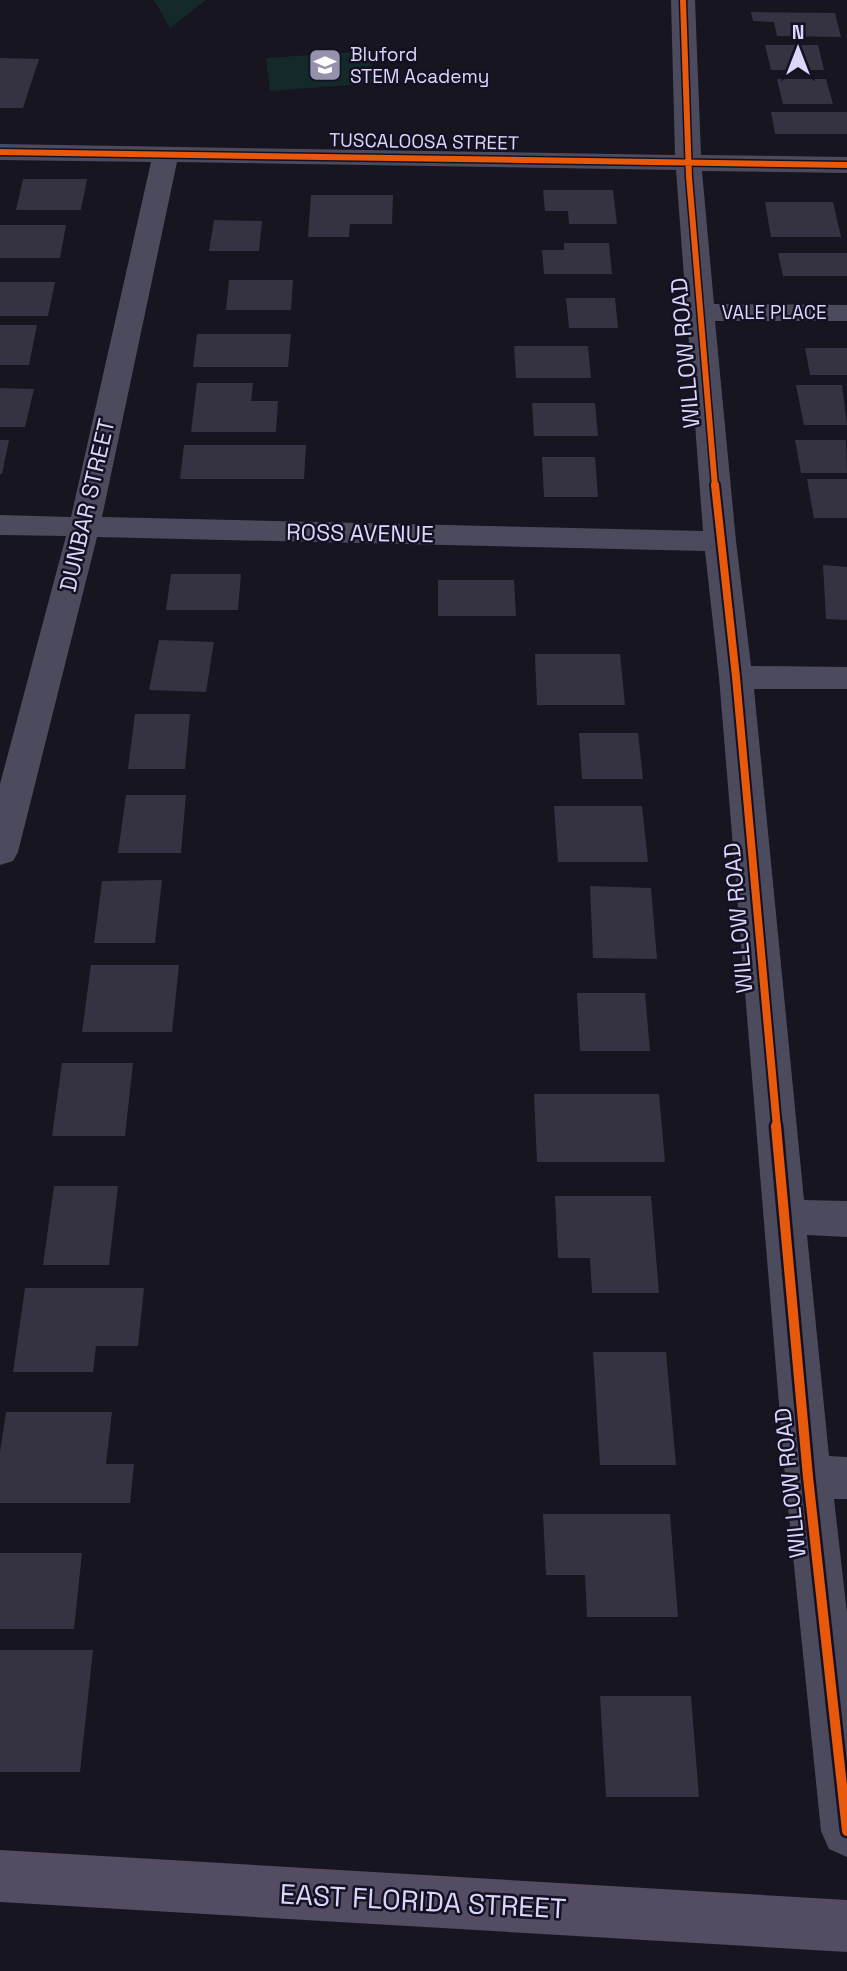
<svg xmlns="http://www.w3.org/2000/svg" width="847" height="1971" font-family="'Space Grotesk',sans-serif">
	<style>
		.green { fill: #14292a }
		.building { fill: #353341 }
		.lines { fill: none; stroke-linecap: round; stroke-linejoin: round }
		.minor { fill: #4c4b5e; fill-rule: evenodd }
		.major { fill: #544c62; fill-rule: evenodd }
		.cycleway-far2-casing { stroke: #141123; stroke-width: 9 }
		.cycleway-far1-casing { stroke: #141123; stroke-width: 12 }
		.cycleway-casing { stroke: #141123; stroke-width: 15 }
		.cycleway-far2 { stroke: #e8590c; stroke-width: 6 }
		.cycleway-far1 { stroke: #e8590c; stroke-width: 8 }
		.cycleway { stroke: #e8590c; stroke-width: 10 }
		.labels { text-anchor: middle; stroke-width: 5; stroke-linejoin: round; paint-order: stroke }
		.far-poi-label { font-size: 19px; fill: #dbd6fb; stroke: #141123; text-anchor: start }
		.far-street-label { font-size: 19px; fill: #dbd6fb; stroke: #141123 }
		.street-label { font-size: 23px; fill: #dbd6fb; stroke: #141123 }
		.near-street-label { font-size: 28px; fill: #dbd6fb; stroke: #141123 }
	</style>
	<rect width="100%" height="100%" fill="#17151f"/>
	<path class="green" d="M154 0H206L170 28Z
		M368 51 376 83 270 91 266 58Z"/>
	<path class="building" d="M751 12 835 13 841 37 777 36 774 22 753 21Z
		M765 45H818L824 70H771Z
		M0 58 39 59 23 108H0Z
		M777 79H826L833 104H783Z
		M771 112H847V134H775Z
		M23 179H87L81 210H16Z
		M543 190H613L617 224H569L568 211H545Z
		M311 195H393L392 224H350L349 237H308Z
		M765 202H833L841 237H771Z
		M214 220 262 221 259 251H209Z
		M0 225H66L60 258H0Z
		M564 243H609L612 274H544L542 250H564Z
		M778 253H847V276H783Z
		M229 280H293L291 310H226Z
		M0 282H55L48 316H0Z
		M566 298H615L618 328H569Z
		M0 325H37L29 365H0Z
		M197 334H291L288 367H193Z
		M514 346H588L591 378H516Z
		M805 348H847V375H810Z
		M197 383H253L251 401H278L276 432H191Z
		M796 385H842L847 425H804Z
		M0 388 34 389 25 427H0Z
		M532 403H595L598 436H534Z
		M0 440H9L2 474H0Z
		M795 440H846L847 473H801Z
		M184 445H306L304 479H180Z
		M542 457H595L598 497H544Z
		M807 479H847V518H814Z
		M823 565 847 567V620L826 619Z
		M171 574H241L238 610H166Z
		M438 580H514L516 616H438Z
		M159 640 214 642 206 692 149 690Z
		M535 654H620L625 705H537Z
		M135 714H190L185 769H128Z
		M579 733H638L643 779H582Z
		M126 795H186L181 853H118Z
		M554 806H642L648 862H558Z
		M162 880 155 943H94L102 881Z
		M590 886 651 888 657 959 593 958Z
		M91 965H179L172 1032H82Z
		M577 993H645L650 1051H580Z
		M62 1063H133L125 1136H52Z
		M534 1094H659L665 1162H537Z
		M54 1186H118L109 1265H43Z
		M555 1196H651L659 1293H592L590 1258H558Z
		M25 1288H144L138 1346H96L93 1372H13Z
		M593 1352H666L676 1465H600Z
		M6 1412H112L106 1464H134L130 1503H0V1452Z
		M543 1514H670L678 1617H587L585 1575H546Z
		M0 1553H82L74 1629H0Z
		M0 1650H93L80 1772H0Z
		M600 1696H691L699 1797H606Z"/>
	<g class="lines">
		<path class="minor" d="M671 0H695L701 155 847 157V173L702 171 714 304 847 305V321H715L736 541 751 666 847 667V689H754L804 1200 847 1201V1237L807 1235 829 1456 847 1457V1499H834L847 1613V1857L829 1849 821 1831 785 1477 719 677 705 551 97 537 18 852 13 861 0 865V784L66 536 0 535V515L71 517 151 162 0 160V144L675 155ZM177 162 676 170 703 531 102 517Z"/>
		<path class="major" d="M0 1850 847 1900V1952L0 1902Z"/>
		<defs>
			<path id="cycleway-far2" d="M683 0 689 177 715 487
				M0 152 847 165"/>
			<path id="cycleway-far1" d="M715 485 736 677 777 1128"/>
			<path id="cycleway" d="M776 1126 808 1477 847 1831"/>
		</defs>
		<use href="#cycleway-far2" class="cycleway-far2-casing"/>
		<use href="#cycleway-far1" class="cycleway-far1-casing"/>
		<use href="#cycleway" class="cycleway-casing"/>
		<use href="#cycleway-far2" class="cycleway-far2"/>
		<use href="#cycleway-far1" class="cycleway-far1"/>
		<use href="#cycleway" class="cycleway"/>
	</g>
	<defs>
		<symbol id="school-square" viewBox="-11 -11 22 22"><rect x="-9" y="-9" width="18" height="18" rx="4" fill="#9692ae" stroke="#141123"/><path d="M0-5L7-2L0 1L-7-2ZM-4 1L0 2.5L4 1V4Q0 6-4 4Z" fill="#fff"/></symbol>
	</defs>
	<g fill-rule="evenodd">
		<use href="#school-square" x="306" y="46" width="38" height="38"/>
	</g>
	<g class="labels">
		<g class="far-poi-label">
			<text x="350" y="61">Bluford<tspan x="350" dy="22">STEM Academy</tspan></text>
		</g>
		<g class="far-street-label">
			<text transform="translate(424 141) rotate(1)" y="7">TUSCALOOSA STREET</text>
			<text x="774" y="319">VALE PLACE</text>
		</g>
		<g class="street-label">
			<text transform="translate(685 353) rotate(-95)" y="8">WILLOW ROAD</text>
			<text transform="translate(87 505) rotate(-77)" y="8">DUNBAR STREET</text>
			<text transform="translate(360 533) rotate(1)" y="8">ROSS AVENUE</text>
			<text transform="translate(738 918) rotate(-95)" y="8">WILLOW ROAD</text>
			<text transform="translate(790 1483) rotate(-96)" y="8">WILLOW ROAD</text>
		</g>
		<g class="near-street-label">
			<text transform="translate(423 1901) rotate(3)" y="10">EAST FLORIDA STREET</text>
		</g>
	</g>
	<g transform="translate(798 49)" stroke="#141123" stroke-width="5" paint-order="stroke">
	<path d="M0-5L12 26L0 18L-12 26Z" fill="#dbd6fb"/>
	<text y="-10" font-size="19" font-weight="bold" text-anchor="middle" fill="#dbd6fb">N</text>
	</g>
</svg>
